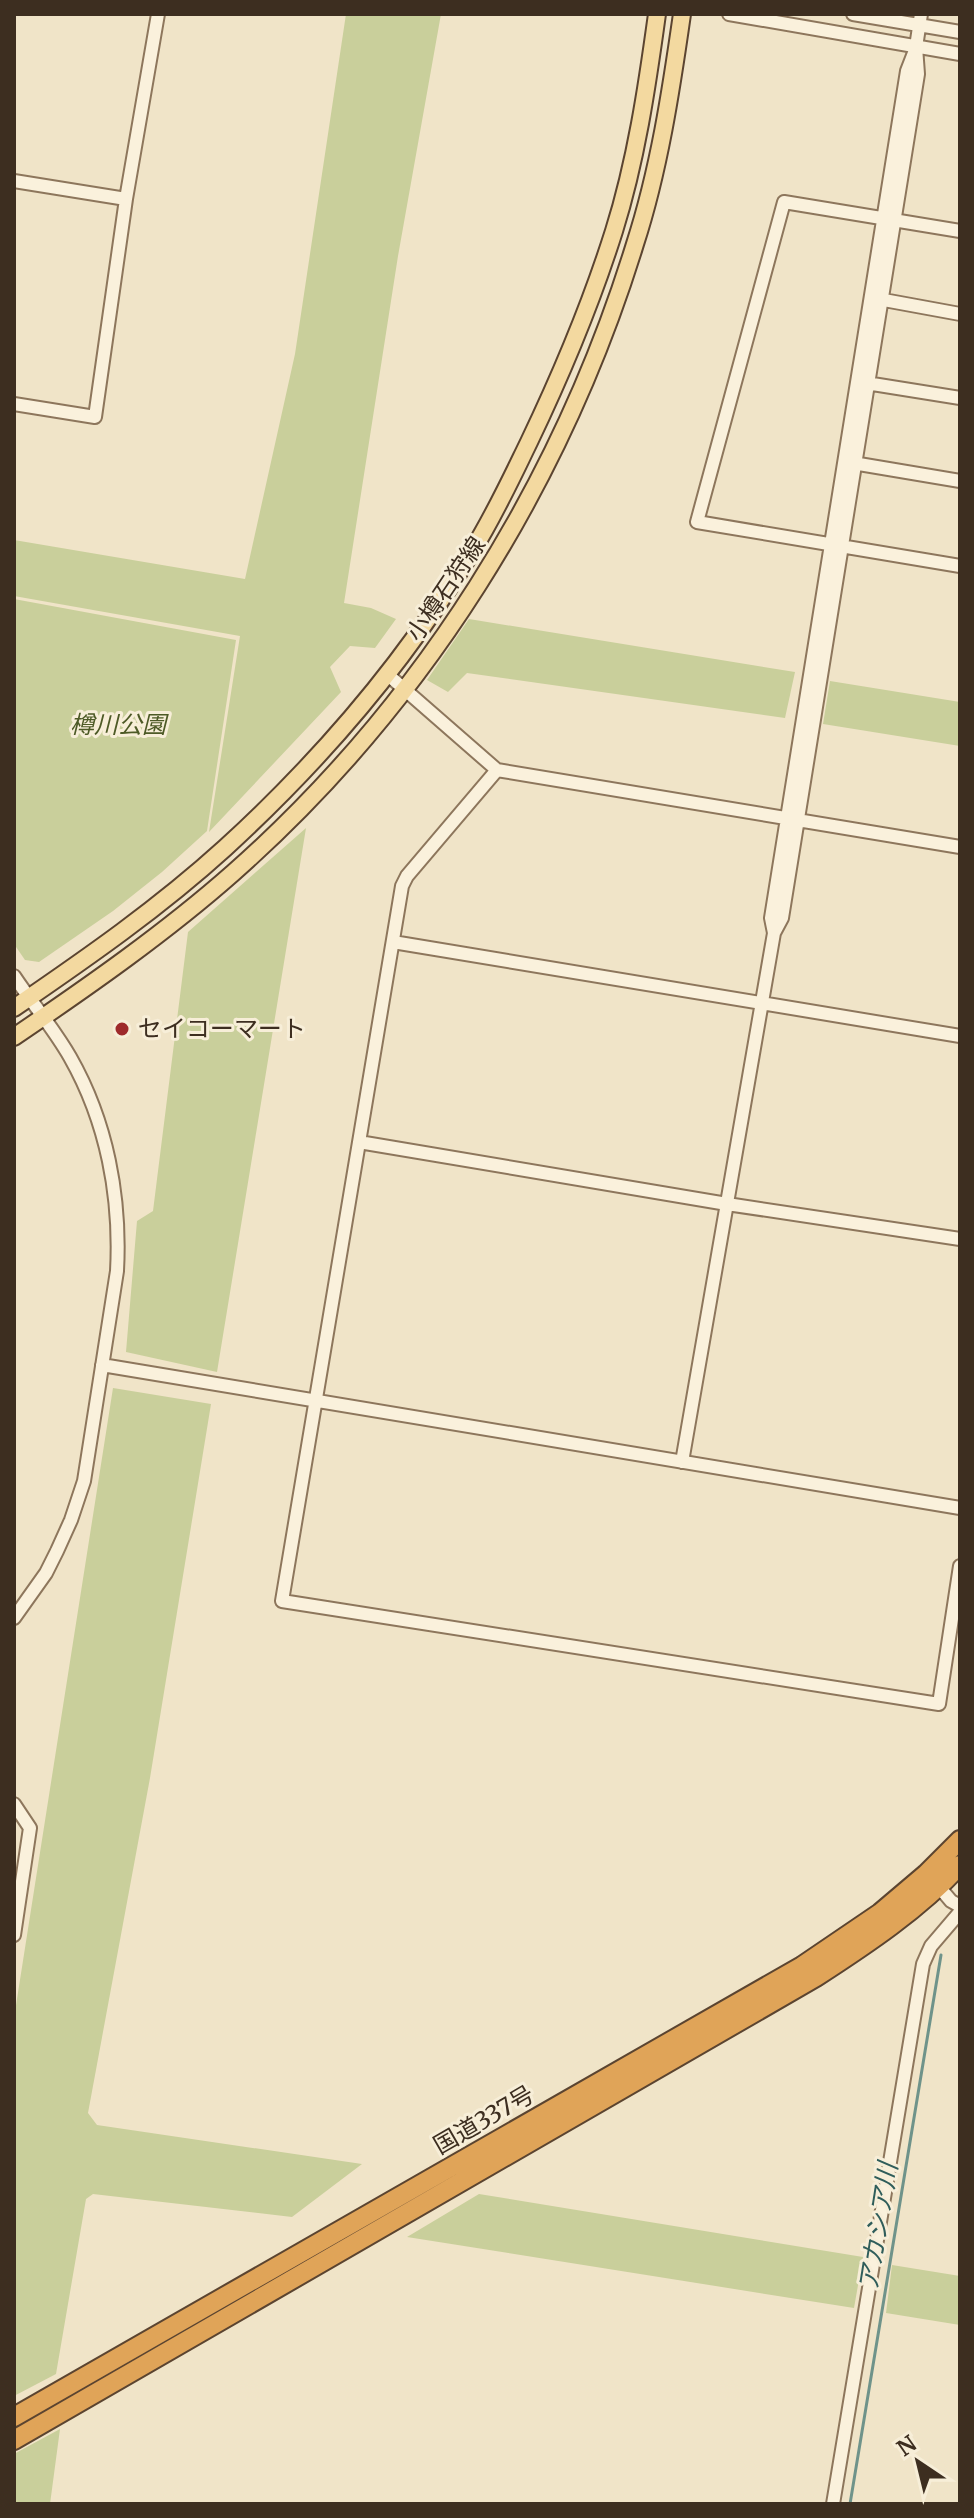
<svg xmlns="http://www.w3.org/2000/svg" width="974" height="2518" font-family="Merriweather,'Noto Sans JP',serif">
	<style>
		.green { fill: #c9cf9b }
		.lines { fill: none; stroke-linecap: round; stroke-linejoin: round }
		.stream { stroke: #6f938a; stroke-width: 3 }
		.minor-casing { stroke: #8d765c; stroke-width: 16 }
		.major-casing { stroke: #5b4430; stroke-width: 20 }
		.highway-casing { stroke: #5b4430; stroke-width: 22 }
		.minor { stroke: #faf1dc; stroke-width: 12 }
		.major { stroke: #f3d9a0; stroke-width: 16 }
		.highway { stroke: #e0a458; stroke-width: 18 }
		.poi-dot { fill: #9e2a2b; stroke: #f7eed8; stroke-width: 3 }
		.labels { text-anchor: middle; stroke-width: 6; stroke-linejoin: round; paint-order: stroke }
		.street-label { font-size: 24px; fill: #3d2e20; stroke: #f7eed8 }
		.park-label { font-size: 24px; font-style: italic; fill: #4d5a26; stroke: #f7eed8 }
		.poi-label { font-size: 24px; fill: #3d2e20; stroke: #f7eed8; text-anchor: start }
		.water-label { font-size: 26px; font-style: italic; fill: #2f5d5a; stroke: #f7eed8 }
	</style>
	<rect width="100%" height="100%" fill="#f0e4c8"/>
	<path class="green" d="M346 14H441L398 256 344 603 371 608 396 619 375 648 350 646 330 667 341 692 209 832 240 636 14 596V540L245 579 295 354Z
		M14 599 236 640 207 831 162 872 113 911 39 962 25 960 14 944Z
		M469 619 795 672 785 718 467 673 448 692 427 680Z
		M830 681 960 702V746L823 724Z
		M306 828 217 1372 126 1352 137 1221 153 1211 188 932Z
		M113 1388 211 1404 150 1778 88 2113 97 2125 362 2164 292 2217 93 2194 86 2199 56 2374 14 2396V2018Z
		M479 2194 863 2257 854 2308 407 2237Z
		M892 2265 960 2276V2325L886 2313Z
		M60 2429 50 2504H14V2454Z"/>
	<g class="lines">
		<path class="stream" d="M850 2504 941 1955"/>
		<defs>
			<path id="minor" d="M729 14 960 54
				M853 14 960 32
				M14 181 126 199
				M960 231 784 202 697 522 960 566
				M873 298 960 314
				M860 382 960 398
				M14 404 95 417 126 199 158 14
				M847 462 960 481
				M387 674 497 770 960 847
				M497 770 407 876 402 886 282 1601 939 1704 960 1566
				M774 933 771 918 907 71 914 53
				M393 942 960 1036
				M14 976C32 1003 54 1029 70 1057 107 1122 121 1197 117 1271L84 1481 71 1520 57 1551 46 1573 14 1618
				M359 1142 727 1204 960 1239
				M102 1365 960 1508
				M682 1462 774 933 782 918 918 74 916 47 921 14
				M14 1804 30 1828 14 1935
				M934 1881 951 1901 960 1906
				M833 2504 923 1964 931 1946 960 1912"/>
			<path id="major" d="M14 1008C87 958 159 908 225 848 319 762 406 661 472 551 494 516 511 479 529 442 562 373 591 304 614 231 636 161 647 87 657 14
				M14 1037C89 986 165 933 233 873 422 706 561 485 635 244 659 170 671 91 682 14"/>
			<path id="highway" d="M14 2417 802 1966 880 1913 926 1874 960 1840
				M14 2440 816 1977C867 1944 918 1910 960 1865"/>
		</defs>
		<use href="#minor" class="minor-casing"/>
		<use href="#major" class="major-casing"/>
		<use href="#highway" class="highway-casing"/>
		<use href="#minor" class="minor"/>
		<use href="#major" class="major"/>
		<use href="#highway" class="highway"/>
	</g>
	<circle class="poi-dot" cx="122" cy="1029" r="8"/>
	<g class="labels">
		<g class="street-label">
			<text transform="translate(446 589) rotate(-56)" y="8">小樽石狩線</text>
			<text transform="translate(484 2120) rotate(-30)" y="8">国道337号</text>
		</g>
		<g class="park-label">
			<text x="118" y="733">樽川公園</text>
		</g>
		<g class="poi-label">
			<text x="138" y="1037">セイコーマート</text>
		</g>
		<g class="water-label">
			<text transform="translate(878 2227) rotate(-81)" y="9">アカシア川</text>
		</g>
	</g>
	<rect width="974" height="2518" fill="none" stroke="#3d2e20" stroke-width="32"/>
	<g transform="translate(918 2462) rotate(325)" stroke="#f7eed8" stroke-width="6" paint-order="stroke">
	<path d="M0-6L14 30L0 20L-14 30Z" fill="#3d2e20"/>
	<text y="-12" font-size="22" font-weight="bold" text-anchor="middle" fill="#3d2e20">N</text>
	</g>
</svg>
